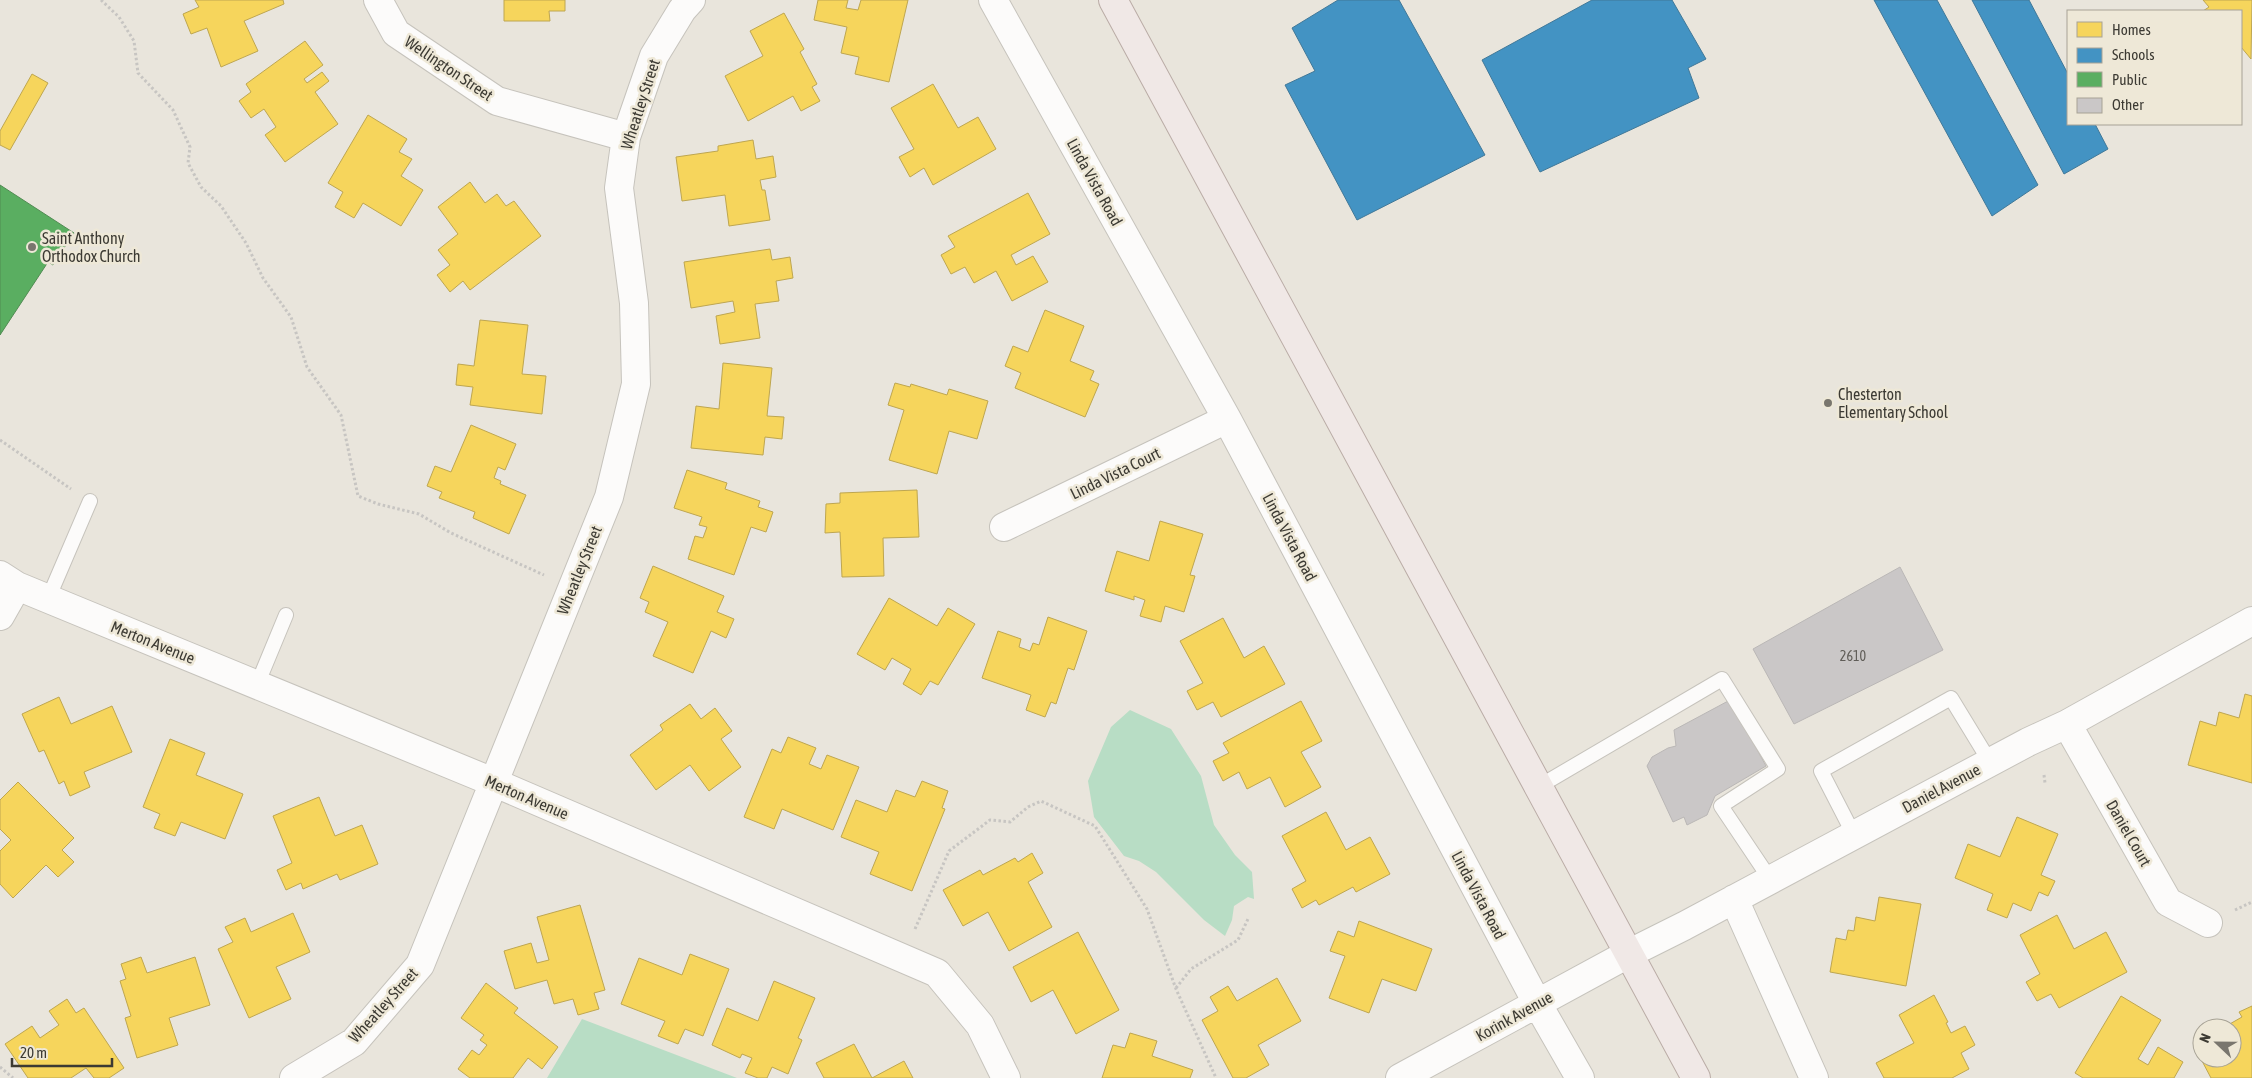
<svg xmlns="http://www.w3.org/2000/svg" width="2252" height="1078" font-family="'Asap Condensed',sans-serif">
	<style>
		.green { fill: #b8ddc5 }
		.homes { fill: #f6d55c; stroke: #bea650 }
		.schools { fill: #4393c3; stroke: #417898 }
		.public { fill: #5aae61; stroke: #518b53 }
		.building { fill: #cac7c7; stroke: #bab7b6 }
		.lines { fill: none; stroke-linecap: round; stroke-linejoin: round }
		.service-casing { stroke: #c6c3bc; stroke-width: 16 }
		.minor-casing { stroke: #c6c3bc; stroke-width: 30 }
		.primary-casing { stroke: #baaca6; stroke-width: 30 }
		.path { stroke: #c7c5c2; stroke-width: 3; stroke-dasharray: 2.5 2.5; stroke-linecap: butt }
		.service { stroke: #fcfbfa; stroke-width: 14 }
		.minor { stroke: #fcfbfa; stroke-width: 28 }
		.primary { stroke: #f0e8e6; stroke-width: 28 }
		.poi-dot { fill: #79766e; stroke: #eee8d7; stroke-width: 2 }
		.labels { text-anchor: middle; stroke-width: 5; stroke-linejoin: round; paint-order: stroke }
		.number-label { font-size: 14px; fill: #605d58 }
		.street-label { font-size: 16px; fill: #3c3a33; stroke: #eee8d7 }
		.poi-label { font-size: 16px; fill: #3c3a33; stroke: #eee8d7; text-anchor: start }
	</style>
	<rect width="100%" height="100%" fill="#e9e5dc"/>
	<path class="green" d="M1130 710 1171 729 1201 776 1214 825 1235 855 1252 872 1254 899 1248 897 1234 906 1232 920 1225 936 1204 920 1156 872 1139 861 1124 856 1094 817 1088 781 1111 727Z
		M582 1019 737 1078H547Z"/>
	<path class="homes" d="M195 0H283L284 4 244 21 258 51 221 67 207 28 191 34 183 14 199 7Z
		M504 0H565V11H549L550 21H504Z
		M818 0H848L846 8 858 10 861 0H908L889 82 855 74 859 57 841 53 847 27 814 20Z
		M2203 0H2252L2251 59 2241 47V11H2203L2209 7Z
		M784 13 804 49 800 52 817 84 812 87 820 101 801 111 793 96 748 121 725 76 763 56 750 31Z
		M305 41 323 65 304 79 307 83 322 72 329 81 315 92 338 124 285 162 265 135 276 127 264 109 251 118 239 101 251 92 246 84Z
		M32 74 48 83 10 150 0 145V131Z
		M933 84 958 128 978 117 996 149 933 185 924 168 910 177 899 157 914 149 891 108Z
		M368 115 407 139 399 152 412 159 401 176 423 190 401 226 363 203 354 218 335 207 343 192 328 183Z
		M753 140 756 159 773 156 776 177 760 180 762 190H765L770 220 729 226 725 195 682 201 676 157 718 151V146Z
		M470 182 485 203 497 194 506 206 514 201 541 236 470 290 463 281 450 292 437 275 450 265 438 250 458 234 438 207Z
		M1028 193 1050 234 1011 255 1016 265 1033 256 1048 282 1012 301 996 271 974 283 965 267 951 274 941 255 955 247 948 236Z
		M770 249 772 260 790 257 793 278 776 281 779 301 755 304 760 338 720 344 716 316 735 312 733 301 691 308 684 262Z
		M1045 310 1084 326 1070 361 1094 371 1090 380 1099 384 1085 417 1015 388 1021 373 1005 366 1013 346 1028 352Z
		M480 320 528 325 522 374 546 376 542 414 470 405 473 387 456 385 458 364 474 366Z
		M723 363 772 368 767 416 784 417 782 439 765 437 763 455 691 448 696 406 719 409Z
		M895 383 910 387 911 384 947 395 949 389 988 401 977 439 949 431 937 474 889 460 904 410 888 405Z
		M471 425 516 444 505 470 498 467 494 478 501 481 500 484 526 495 509 534 473 518 475 512 439 498 442 492 427 486 435 466 451 472Z
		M687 470 727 483 725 489 760 501 758 507 773 512 766 532 751 527 734 575 688 559 695 536 703 538 707 527 699 525 702 517 674 508Z
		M917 490 919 537 883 538 884 576 842 577 840 532 825 533 826 504 840 503V493Z
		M1160 521 1203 534 1190 575 1195 576 1184 612 1165 606 1161 622 1140 616 1145 600 1134 596V600L1105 591 1117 551 1149 561Z
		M653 566 724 596 717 612 734 619 726 638 711 631 693 673 653 656 668 622 645 612 649 602 640 598Z
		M889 598 937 626 948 608 975 624 938 685 930 681 921 695 903 684 911 669 892 658 885 670 857 654Z
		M1048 617 1087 631 1074 670 1068 668 1056 704 1051 702 1045 717 1026 710 1031 695 982 678 998 631 1021 639 1019 647 1030 651 1033 643 1039 645Z
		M1223 618 1244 658 1264 646 1285 684 1221 717 1213 702 1197 710 1187 691 1203 683 1180 641Z
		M2245 694 2252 696V783L2188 765 2200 721 2216 726 2219 712 2239 718Z
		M59 697 71 724 112 706 132 752 84 772 90 787 70 796 64 781 59 784 44 750 39 752 22 714Z
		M1301 701 1322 741 1301 752 1321 787 1285 807 1270 777 1247 789 1239 772 1223 781 1213 761 1229 753 1223 743Z
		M690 704 701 719 715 708 732 731 721 739 741 767 709 791 690 765 656 790 630 755 663 730 660 725Z
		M788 737 816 748 809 764 821 769 827 755 859 767 833 830 782 809 774 829 744 817 772 749 781 753Z
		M170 739 205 753 196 775 243 794 225 839 181 822 175 836 154 828 160 814 143 807Z
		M922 781 948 791 942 808 945 809 912 891 870 874 879 852 841 837 856 800 887 812 896 790 915 797Z
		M18 782 74 838 62 850 74 862 58 877 46 865 13 898 0 884V851L11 840 0 829V800Z
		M319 797 335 836 362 825 378 864 340 880 337 874 303 889 301 883 286 890 277 870 292 863 273 816Z
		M1326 812 1346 850 1370 837 1390 874 1356 892 1353 887 1319 905 1316 900 1302 908 1292 889 1306 881 1282 836Z
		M2017 817 2058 834 2041 875 2055 881 2048 896 2039 892 2031 911 2013 903 2007 918 1987 910 1993 894 1955 878 1968 844 2000 857Z
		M1032 853 1043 873 1028 882 1052 927 1009 951 988 912 963 926 943 890 980 870 983 875 1015 858 1018 862Z
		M1879 897 1921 904 1906 986 1830 972 1836 938 1846 940 1848 930 1854 931 1856 917 1875 921Z
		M580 905 605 990 594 993 599 1009 578 1015 573 999 554 1004 547 980 515 989 504 951 531 943 537 963 549 960 537 917Z
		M293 913 310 952 276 967 291 999 249 1018 218 949 233 942 225 927 245 918 251 932Z
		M2057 915 2074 949 2106 932 2127 972 2059 1008 2051 994 2037 1001 2026 982 2040 974 2020 935Z
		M1359 921 1432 949 1416 991 1382 979 1369 1013 1329 998 1345 956 1330 951 1338 931 1354 937Z
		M1078 932 1119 1010 1076 1034 1053 990 1031 1002 1013 967Z
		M690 954 729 969 703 1036 685 1029 678 1044 658 1036 665 1021 621 1004 639 958 682 975Z
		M141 957 147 973 195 957 210 1005 169 1018 178 1045 137 1058 125 1018 131 1016 120 981 126 979 121 964Z
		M1277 978 1301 1021 1258 1045 1269 1065 1246 1078H1233L1202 1020 1218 1011 1210 997 1228 986 1237 1001Z
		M774 981 815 998 798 1038 802 1040 788 1074 772 1067 767 1078H758L745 1073 752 1058 742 1054 740 1058 712 1045 727 1008 758 1021Z
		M486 983 518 1008 514 1013 558 1047 542 1069 528 1058 513 1078H470L458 1069 472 1050 479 1055 487 1045 480 1040 484 1035 461 1018Z
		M1934 995 1948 1022 1946 1023 1951 1033 1965 1026 1975 1045 1961 1053 1969 1069 1952 1078H1884L1876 1063 1914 1043 1899 1015Z
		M2121 996 2161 1020 2138 1059 2148 1065 2158 1047 2183 1062 2174 1078H2083L2075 1073Z
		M67 999 76 1013 84 1008 124 1068 109 1078H94L86 1068 71 1078H28L5 1044 32 1026 40 1038 59 1025 49 1011Z
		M2252 1006V1078H2211L2201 1059 2232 1058V1042L2236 1040 2232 1028 2228 1025 2242 1017 2239 1012Z
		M1130 1033 1157 1041 1152 1056 1193 1070 1190 1078H1102L1113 1045 1125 1048Z
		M854 1044 872 1078 904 1061 913 1078H824L816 1063Z"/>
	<path class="schools" d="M1338 0H1399L1485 155 1357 220 1285 85 1315 71 1292 28Z
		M1592 0H1672L1706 59 1688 68 1699 98 1540 172 1482 60Z
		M1874 0H1937L2038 185 1992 216Z
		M1972 0H2029L2068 74V124H2095L2108 149 2064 174Z"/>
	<path class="public" d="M0 185 74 233 53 265 48 262 0 335Z"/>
	<path class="building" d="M1900 567 1943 650 1794 724 1753 649Z
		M1730 700 1766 766 1715 796 1707 815 1687 825 1684 817 1673 822 1647 766 1652 757 1668 748 1676 746 1674 730Z"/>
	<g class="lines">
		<defs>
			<path id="service" d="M48 599 90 501
				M257 685 286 615
				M1538 787 1722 679 1778 769 1721 806 1770 879
				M1854 835 1821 771 1951 698 1990 762"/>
			<path id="minor" d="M378 0 396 33 497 101 626 137
				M993 0 1227 419 1537 1003 1580 1078
				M1004 527 1227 419
				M0 575 17 586 493 782 937 973 980 1025 1006 1078
				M0 616 17 586
				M2067 724 2168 902 2208 923
				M1734 899 1814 1078
				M294 1078 354 1042 420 965 609 497 636 384 634 303 619 188 626 137 654 56 682 10 691 0
				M1400 1078 1628 954 1684 926 2028 742 2067 724 2252 621"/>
			<path id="primary" d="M1113 0 1696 1078"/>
		</defs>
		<use href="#service" class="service-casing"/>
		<use href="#minor" class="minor-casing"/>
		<use href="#primary" class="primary-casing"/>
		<path class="path" d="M101 0 119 17 134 41 138 73 173 110 190 147 188 163 201 187 221 206 246 243 263 278 291 317 307 367 341 415 358 496 378 504 419 514 451 533 544 575
			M0 440 71 489
			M2044 775 2045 783
			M2235 910 2252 902
			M915 929 949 851 990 820 1010 822 1028 807 1041 801 1095 826 1147 909 1176 989 1216 1078
			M1176 988 1191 969 1238 940 1248 919
			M0 1067 13 1078"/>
		<use href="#service" class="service"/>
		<use href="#minor" class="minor"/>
		<use href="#primary" class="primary"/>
	</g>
	<g class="poi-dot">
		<circle cx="32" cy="247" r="5"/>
		<circle cx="1828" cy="403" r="5"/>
	</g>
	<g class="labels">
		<g class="number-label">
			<text x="1853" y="661">2610</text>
		</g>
		<g class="street-label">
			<text transform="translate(449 68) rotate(34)" y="6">Wellington Street</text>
			<text transform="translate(640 104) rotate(-72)" y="6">Wheatley Street</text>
			<text transform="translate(1095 182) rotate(61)" y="6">Linda Vista Road</text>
			<text transform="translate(1115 473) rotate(-26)" y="6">Linda Vista Court</text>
			<text transform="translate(1290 537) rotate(62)" y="6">Linda Vista Road</text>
			<text transform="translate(579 570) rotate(-68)" y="6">Wheatley Street</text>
			<text transform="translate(153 642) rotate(22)" y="6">Merton Avenue</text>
			<text transform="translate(1941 788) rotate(-28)" y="6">Daniel Avenue</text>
			<text transform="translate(527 797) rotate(23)" y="6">Merton Avenue</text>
			<text transform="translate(2129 833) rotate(60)" y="6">Daniel Court</text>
			<text transform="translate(1479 895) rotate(62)" y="6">Linda Vista Road</text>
			<text transform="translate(383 1005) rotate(-48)" y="6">Wheatley Street</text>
			<text transform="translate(1514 1016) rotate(-29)" y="6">Korink Avenue</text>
		</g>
		<g class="poi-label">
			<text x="42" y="244">Saint Anthony<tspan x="42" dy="18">Orthodox Church</tspan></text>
			<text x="1838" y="400">Chesterton<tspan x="1838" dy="18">Elementary School</tspan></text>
		</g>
	</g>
	<rect x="2067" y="10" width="175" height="115" fill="#eee8d7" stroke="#a7a295"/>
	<rect x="2077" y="22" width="25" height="15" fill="#f6d55c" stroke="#a7a295"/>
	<text x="2112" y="35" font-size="15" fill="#3c3a33">Homes</text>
	<rect x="2077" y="48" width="25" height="15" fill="#4393c3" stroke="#a7a295"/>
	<text x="2112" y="60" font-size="15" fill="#3c3a33">Schools</text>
	<rect x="2077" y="72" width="25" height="15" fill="#5aae61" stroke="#a7a295"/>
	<text x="2112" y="85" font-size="15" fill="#3c3a33">Public</text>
	<rect x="2077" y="98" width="25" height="15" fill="#cac7c7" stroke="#a7a295"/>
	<text x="2112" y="110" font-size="15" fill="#3c3a33">Other</text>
	<g transform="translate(2217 1043) rotate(292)"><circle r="24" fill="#eee8d7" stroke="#a7a295"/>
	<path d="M0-4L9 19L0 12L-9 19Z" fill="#79766e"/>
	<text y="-8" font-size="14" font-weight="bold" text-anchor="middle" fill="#3c3a33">N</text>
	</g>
	<path d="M12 1058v8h100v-8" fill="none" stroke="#3c3a33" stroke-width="2.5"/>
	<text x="20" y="1058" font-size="15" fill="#3c3a33" stroke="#eee8d7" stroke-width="4" paint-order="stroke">20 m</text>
</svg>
